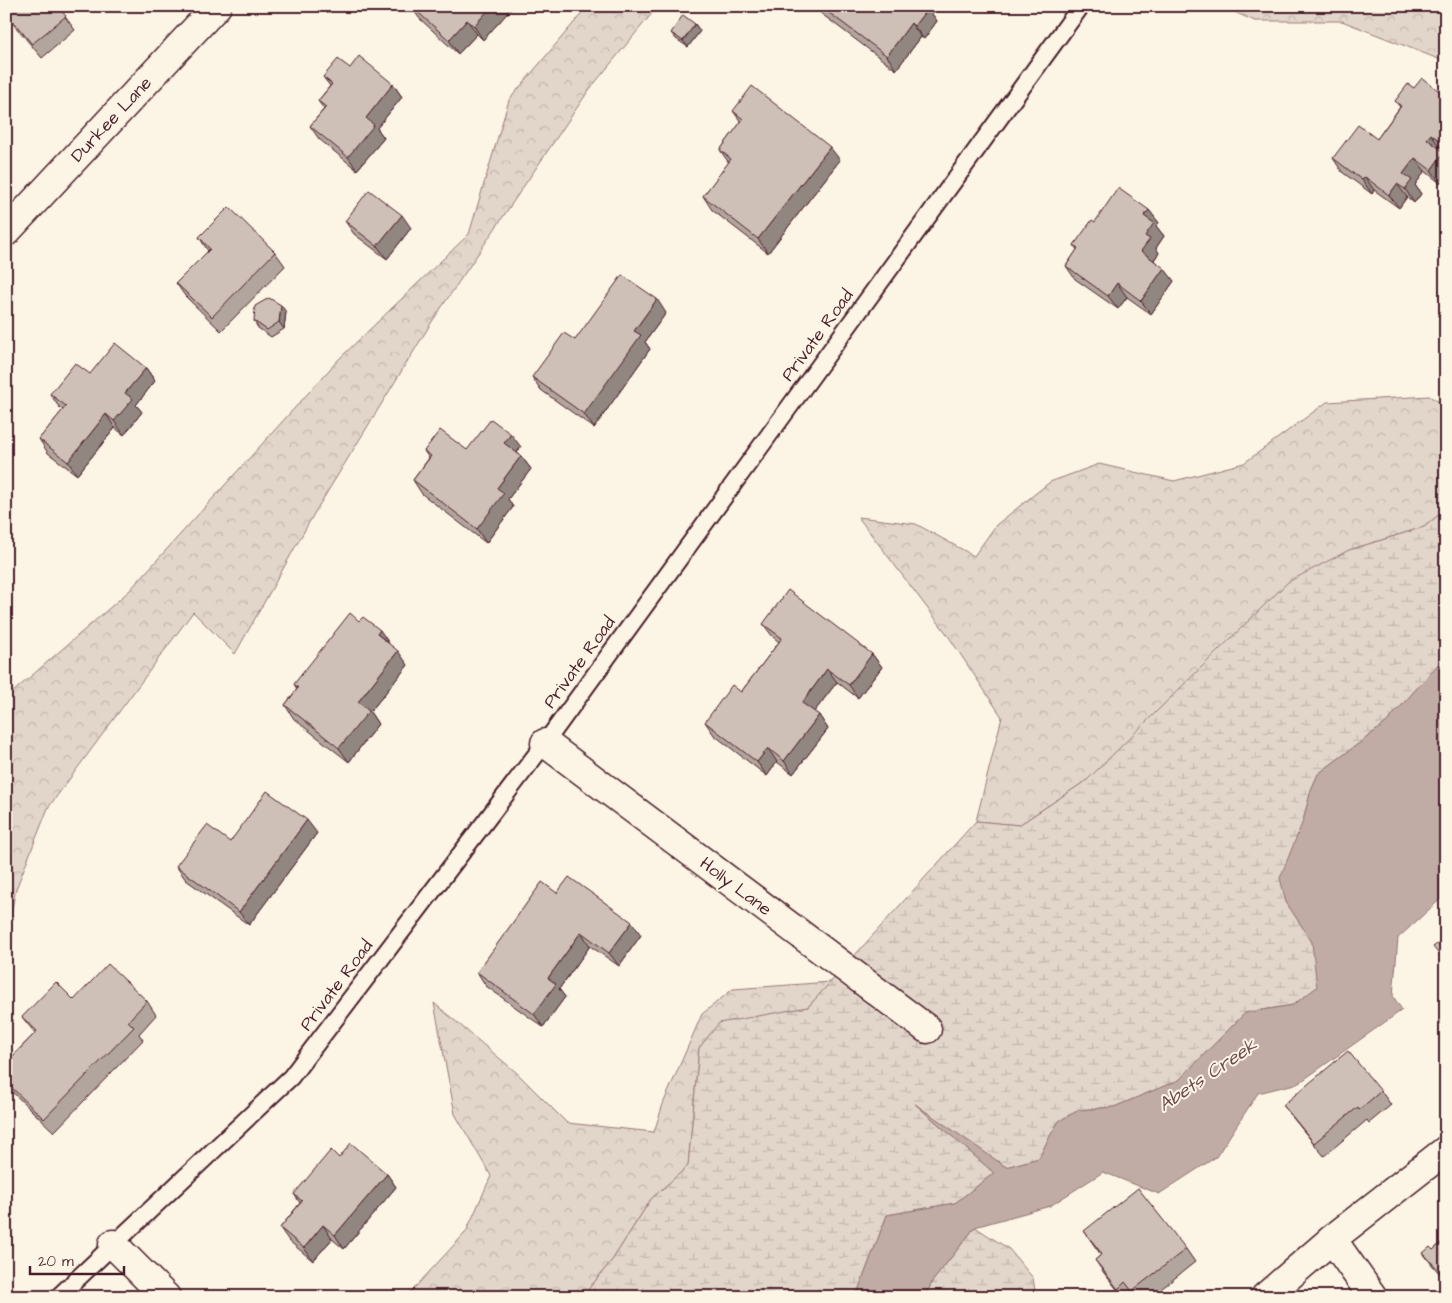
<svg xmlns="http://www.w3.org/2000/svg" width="1452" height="1303" font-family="'Architects Daughter',sans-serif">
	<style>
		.forest { fill: url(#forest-crowns); stroke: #967a7a }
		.wetland { fill: url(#wetland-marsh); stroke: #967a7a }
		.water { fill: #c0aca5; stroke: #917474 }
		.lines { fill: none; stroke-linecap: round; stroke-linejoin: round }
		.service-casing { stroke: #4a1f2b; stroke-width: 20 }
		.minor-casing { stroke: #4a1f2b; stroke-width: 31 }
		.service { stroke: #fcf5e5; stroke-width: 16 }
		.minor { stroke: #fcf5e5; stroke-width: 28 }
		.wall { fill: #b2a59d; stroke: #4a1f2b }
		.shaded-wall { fill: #918680; stroke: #4a1f2b }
		.building { fill: #cfc0b7; stroke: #4a1f2b }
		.labels { text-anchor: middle; stroke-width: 4; stroke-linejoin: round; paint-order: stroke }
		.street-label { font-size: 18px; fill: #4a1f2b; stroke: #fcf5e5 }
		.water-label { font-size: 19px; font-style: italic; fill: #6d4950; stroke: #fcf5e5 }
	</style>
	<defs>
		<pattern id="forest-crowns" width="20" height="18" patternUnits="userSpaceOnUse" patternTransform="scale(1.25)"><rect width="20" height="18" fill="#e2d5ca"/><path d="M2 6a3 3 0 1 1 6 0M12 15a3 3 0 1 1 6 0" fill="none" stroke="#c3b6ae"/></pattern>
		<pattern id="wetland-marsh" width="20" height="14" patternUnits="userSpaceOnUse" patternTransform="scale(1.25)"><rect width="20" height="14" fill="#e2d5ca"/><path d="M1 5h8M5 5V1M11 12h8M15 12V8" fill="none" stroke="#c3b6ae"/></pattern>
	</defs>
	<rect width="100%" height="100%" fill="#fcf5e5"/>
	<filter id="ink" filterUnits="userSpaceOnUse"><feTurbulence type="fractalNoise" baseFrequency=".02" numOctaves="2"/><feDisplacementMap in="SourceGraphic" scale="10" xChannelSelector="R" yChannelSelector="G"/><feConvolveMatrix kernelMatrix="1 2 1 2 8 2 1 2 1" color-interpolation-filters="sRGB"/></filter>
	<g filter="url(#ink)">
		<path class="forest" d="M588 6H658L589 90 433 320 315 512 235 654 193 612 48 808 16 889 6 939V698L129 591 339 359 469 234 509 100Z
			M1220 6H1446V62L1342 21H1255Z
			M1429 396 1446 406V509L1424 527 1349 550 1087 780 1019 825 976 821 1002 717 947 634 858 517 916 524 974 556 996 525 1050 482 1099 464 1174 481 1244 463 1327 402Z
			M831 982 808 1007 719 1024 699 1048 688 1166 651 1199 613 1259 582 1297H406L466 1232 491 1176 455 1114 434 1003 517 1073 567 1123 654 1132 663 1104 702 1014 733 989Z"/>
		<path class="wetland" d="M1446 509V661L1442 660 1386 723 1318 774 1311 790 1303 821 1286 902 1312 942 1318 987 1293 1005 1245 1013 1179 1080 1114 1107 1079 1110 1059 1121 1050 1136 1039 1158 1006 1167 920 1108 994 1173 955 1203 887 1215 858 1291 847 1297H582L613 1259 651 1199 688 1166 699 1048 719 1023 808 1007 976 821 1019 825 1087 780 1288 582 1349 550 1424 527Z
			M975 1227 1009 1249 1033 1278 1036 1297H925L932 1282Z"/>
		<path class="water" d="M1442 660 1446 661V894L1398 938 1393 996 1402 1010 1299 1083 1258 1093 1216 1157 1159 1194 1103 1172 1050 1206 975 1227 932 1282 925 1297H847L858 1291 887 1215 955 1203 994 1173 915 1104 1006 1167 1039 1158 1050 1136 1059 1121 1079 1110 1114 1107 1179 1080 1245 1013 1293 1005 1317 987 1312 942 1286 902 1280 878 1303 821 1311 790 1318 774 1386 723Z"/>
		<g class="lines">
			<defs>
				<path id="service" d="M58 1297 291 1077 545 743 1081 6"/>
				<path id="minor" d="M6 232 217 6
					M545 743 927 1029
					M1332 1239 1373 1297
					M113 1244 166 1297
					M1265 1297 1332 1239 1446 1150"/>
			</defs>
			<use href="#service" class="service-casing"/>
			<use href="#minor" class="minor-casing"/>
			<use href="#service" class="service"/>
			<use href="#minor" class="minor"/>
		</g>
		<path class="wall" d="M12 6H64L60 10 75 30 42 58 14 25 6 13Z
			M411 6H514L483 40 477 34 458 54 419 18Z
			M811 6H926L928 8 937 21 924 39 921 37 896 70Z
			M695 24 700 31 688 47 676 39 671 33Z
			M350 68 393 84 402 97 377 128 384 138 357 170 319 139 310 126 324 109 318 101 330 86 323 77Z
			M1414 88 1446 96V151L1440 147 1439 149 1446 155V176L1440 183 1425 171 1415 185 1421 194 1414 203 1407 197 1399 208 1374 190 1372 194 1342 172 1333 158 1377 139 1400 107 1395 101Z
			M733 111 840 160 768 253 712 210 703 196 729 163 720 150 741 122Z
			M1149 210 1159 223 1156 226 1164 236 1156 248 1159 253 1154 260 1174 281 1151 314 1127 297 1118 309 1075 279 1066 266 1077 250 1074 245 1095 222Z
			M345 221 411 228 387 259 354 234Z
			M199 237 275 252 285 266 221 331 185 296 176 283 208 251Z
			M286 312 284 329 271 337 258 328 254 321Z
			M666 313 645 342 650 349 594 428 541 390 532 377 575 340Z
			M146 368 155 381 136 405 142 412 124 435 115 428 77 475 48 453 39 439 63 410 59 407 50 394 90 374Z
			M521 447 517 453 521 456 531 469 508 499 513 507 486 543 422 494 413 480 429 458 424 451 467 450Z
			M763 624 872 654 882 667 858 698 837 682 814 712 819 715 828 729 793 774 777 762 767 776 714 735 705 722 741 692 779 642 773 637Z
			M389 644 408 665 370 712 378 724 349 762 294 719 285 705 297 689 294 684Z
			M317 833 249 925 186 880 176 866 230 842Z
			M557 893 641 935 619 966 590 946 559 989 565 997 543 1027 486 986 477 972Z
			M74 1000 147 1001 156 1015 139 1034 143 1040 54 1132 6 1086V1063L35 1033 22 1017Z
			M1381 1091 1391 1105 1369 1123 1367 1120 1324 1156 1293 1118 1283 1105Z
			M339 1158 387 1174 396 1187 344 1249 332 1239 313 1261 289 1241 280 1228 300 1203 294 1194Z
			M1084 1231 1186 1249 1195 1262 1151 1297H1135L1134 1296 1133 1297H1123L1104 1273 1095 1260 1101 1255Z
			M1446 1239V1281L1433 1266 1423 1253 1433 1250Z"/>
		<path class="shaded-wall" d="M492 6H514L483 40 474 26Z
			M928 8 937 21 924 39 914 26Z
			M467 20 477 34 458 54 449 40Z
			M911 23 921 37 896 70 887 56Z
			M695 24 700 31 688 47 683 41Z
			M393 84 402 97 377 128 384 138 357 170 348 157 366 118Z
			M1431 134 1440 147 1436 153 1427 139Z
			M1446 139V147L1443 143Z
			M830 147 840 160 768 253 758 239Z
			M1444 152 1446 155V176L1440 183 1431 170Z
			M1415 158 1425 171 1415 185 1421 194 1414 203 1405 189 1403 174Z
			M1365 177 1374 190 1372 194 1362 180Z
			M1397 184 1407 197 1399 208 1389 195Z
			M1149 210 1159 223 1156 226 1164 236 1156 248 1159 253 1150 265 1141 251 1145 236 1144 216Z
			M402 215 411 228 387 259 377 246Z
			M1164 268 1174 281 1151 314 1141 301Z
			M1117 283 1127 297 1118 309 1108 296Z
			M657 299 666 313 645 342 650 349 594 428 584 414 634 331Z
			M281 305 286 312 284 329 279 322Z
			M146 368 155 381 136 405 142 412 124 435 114 421 125 393Z
			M106 414 115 428 77 475 68 462Z
			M511 434 521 447 514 456 504 443Z
			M521 456 531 469 508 499 513 507 486 543 477 529 497 488Z
			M380 630 389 643 377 634Z
			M398 651 408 665 370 712 378 724 349 762 339 748 358 702Z
			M872 654 882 667 858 698 849 685Z
			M827 669 837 682 811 716 802 703Z
			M819 715 828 729 793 774 784 761Z
			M768 748 777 762 767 776 757 762Z
			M307 820 317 833 249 925 239 912Z
			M632 922 641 935 619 966 609 953Z
			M581 932 590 946 559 989 565 997 543 1027 534 1014 548 978Z
			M387 1174 396 1187 344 1249 335 1235Z
			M323 1225 332 1239 313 1261 304 1248Z"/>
		<path class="building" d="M12 6H57L66 16 32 44 6 13V11Z
			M411 6H492L474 26 467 20 449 40Z
			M820 6H926L928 8 914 26 911 23 887 56Z
			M683 15 695 24 683 41 671 33Z
			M359 56 393 84 366 118 374 125 348 157 310 126 326 107 318 101 332 84 323 77 338 59 350 68Z
			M1422 78 1446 96V139L1443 143 1431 134 1427 139 1444 152 1431 170 1415 158 1403 174 1412 180 1405 189 1397 184 1389 195 1365 177 1362 180 1333 158 1358 125 1377 139 1401 106 1395 101 1408 84 1414 88Z
			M752 86 830 147 758 239 703 196 731 159 720 150 743 119 733 111Z
			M1118 188 1149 210 1144 216 1154 223 1145 236 1150 239 1141 251 1164 268 1141 301 1117 283 1108 296 1066 266 1078 248 1074 245 1092 220 1095 222Z
			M369 190 402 215 377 246 345 221Z
			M229 207 275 252 212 317 176 283 210 249 199 237Z
			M622 275 657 299 634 331 641 335 584 414 532 377 564 333 575 340Z
			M269 298 281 305 279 322 267 330 254 321 255 306Z
			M115 343 146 368 125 393 133 399 114 421 106 414 68 462 39 439 66 406 50 394 75 363 90 374Z
			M491 419 511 434 504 443 521 456 497 488 504 493 477 529 413 480 431 456 424 451 440 430 467 450Z
			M788 590 872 654 849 685 827 669 802 703 819 715 784 761 768 748 757 762 705 722 732 685 741 692 782 638 763 624Z
			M350 613 359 621 363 617 380 630 377 634 398 651 358 702 369 711 339 748 285 705 298 688 294 684Z
			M267 791 307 820 239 912 176 866 207 825 230 842Z
			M569 877 632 922 609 953 581 932 548 978 556 984 534 1014 477 972 542 882 557 893Z
			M1446 938V963L1433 947Z
			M108 964 147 1001 128 1021 134 1027 44 1119 6 1082V1063L37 1031 22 1017 56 982 74 1000Z
			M1348 1051 1381 1091 1359 1110 1358 1107 1314 1143 1283 1105Z
			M351 1143 387 1174 335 1235 323 1225 304 1248 280 1228 302 1201 294 1194 331 1150 339 1158Z
			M1138 1188 1186 1249 1132 1291 1125 1282 1118 1289 1095 1260 1102 1254 1084 1231Z
			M1446 1239V1278L1423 1253 1430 1247 1433 1250Z
			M1083 1290 1089 1297H1075Z"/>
	</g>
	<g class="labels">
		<g class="street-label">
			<text transform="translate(111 119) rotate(-47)" y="6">Durkee Lane</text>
			<text transform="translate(817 335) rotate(-54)" y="6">Private Road</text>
			<text transform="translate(579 662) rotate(-54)" y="6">Private Road</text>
			<text transform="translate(736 886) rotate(37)" y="6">Holly Lane</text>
			<text transform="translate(336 985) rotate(-53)" y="6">Private Road</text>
		</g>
		<g class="water-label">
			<text transform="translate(1207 1074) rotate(-34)" y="7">Abets Creek</text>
		</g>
	</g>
	<rect width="1452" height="1303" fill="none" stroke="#fcf5e5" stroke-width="25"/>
	<rect x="12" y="12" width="1427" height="1278" fill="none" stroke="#4a1f2b" stroke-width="2" filter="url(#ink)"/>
	<path d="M30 1266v8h94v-8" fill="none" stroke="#4a1f2b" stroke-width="2.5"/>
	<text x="38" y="1266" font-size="15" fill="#4a1f2b" stroke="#fcf5e5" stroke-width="4" paint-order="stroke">20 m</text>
</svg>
